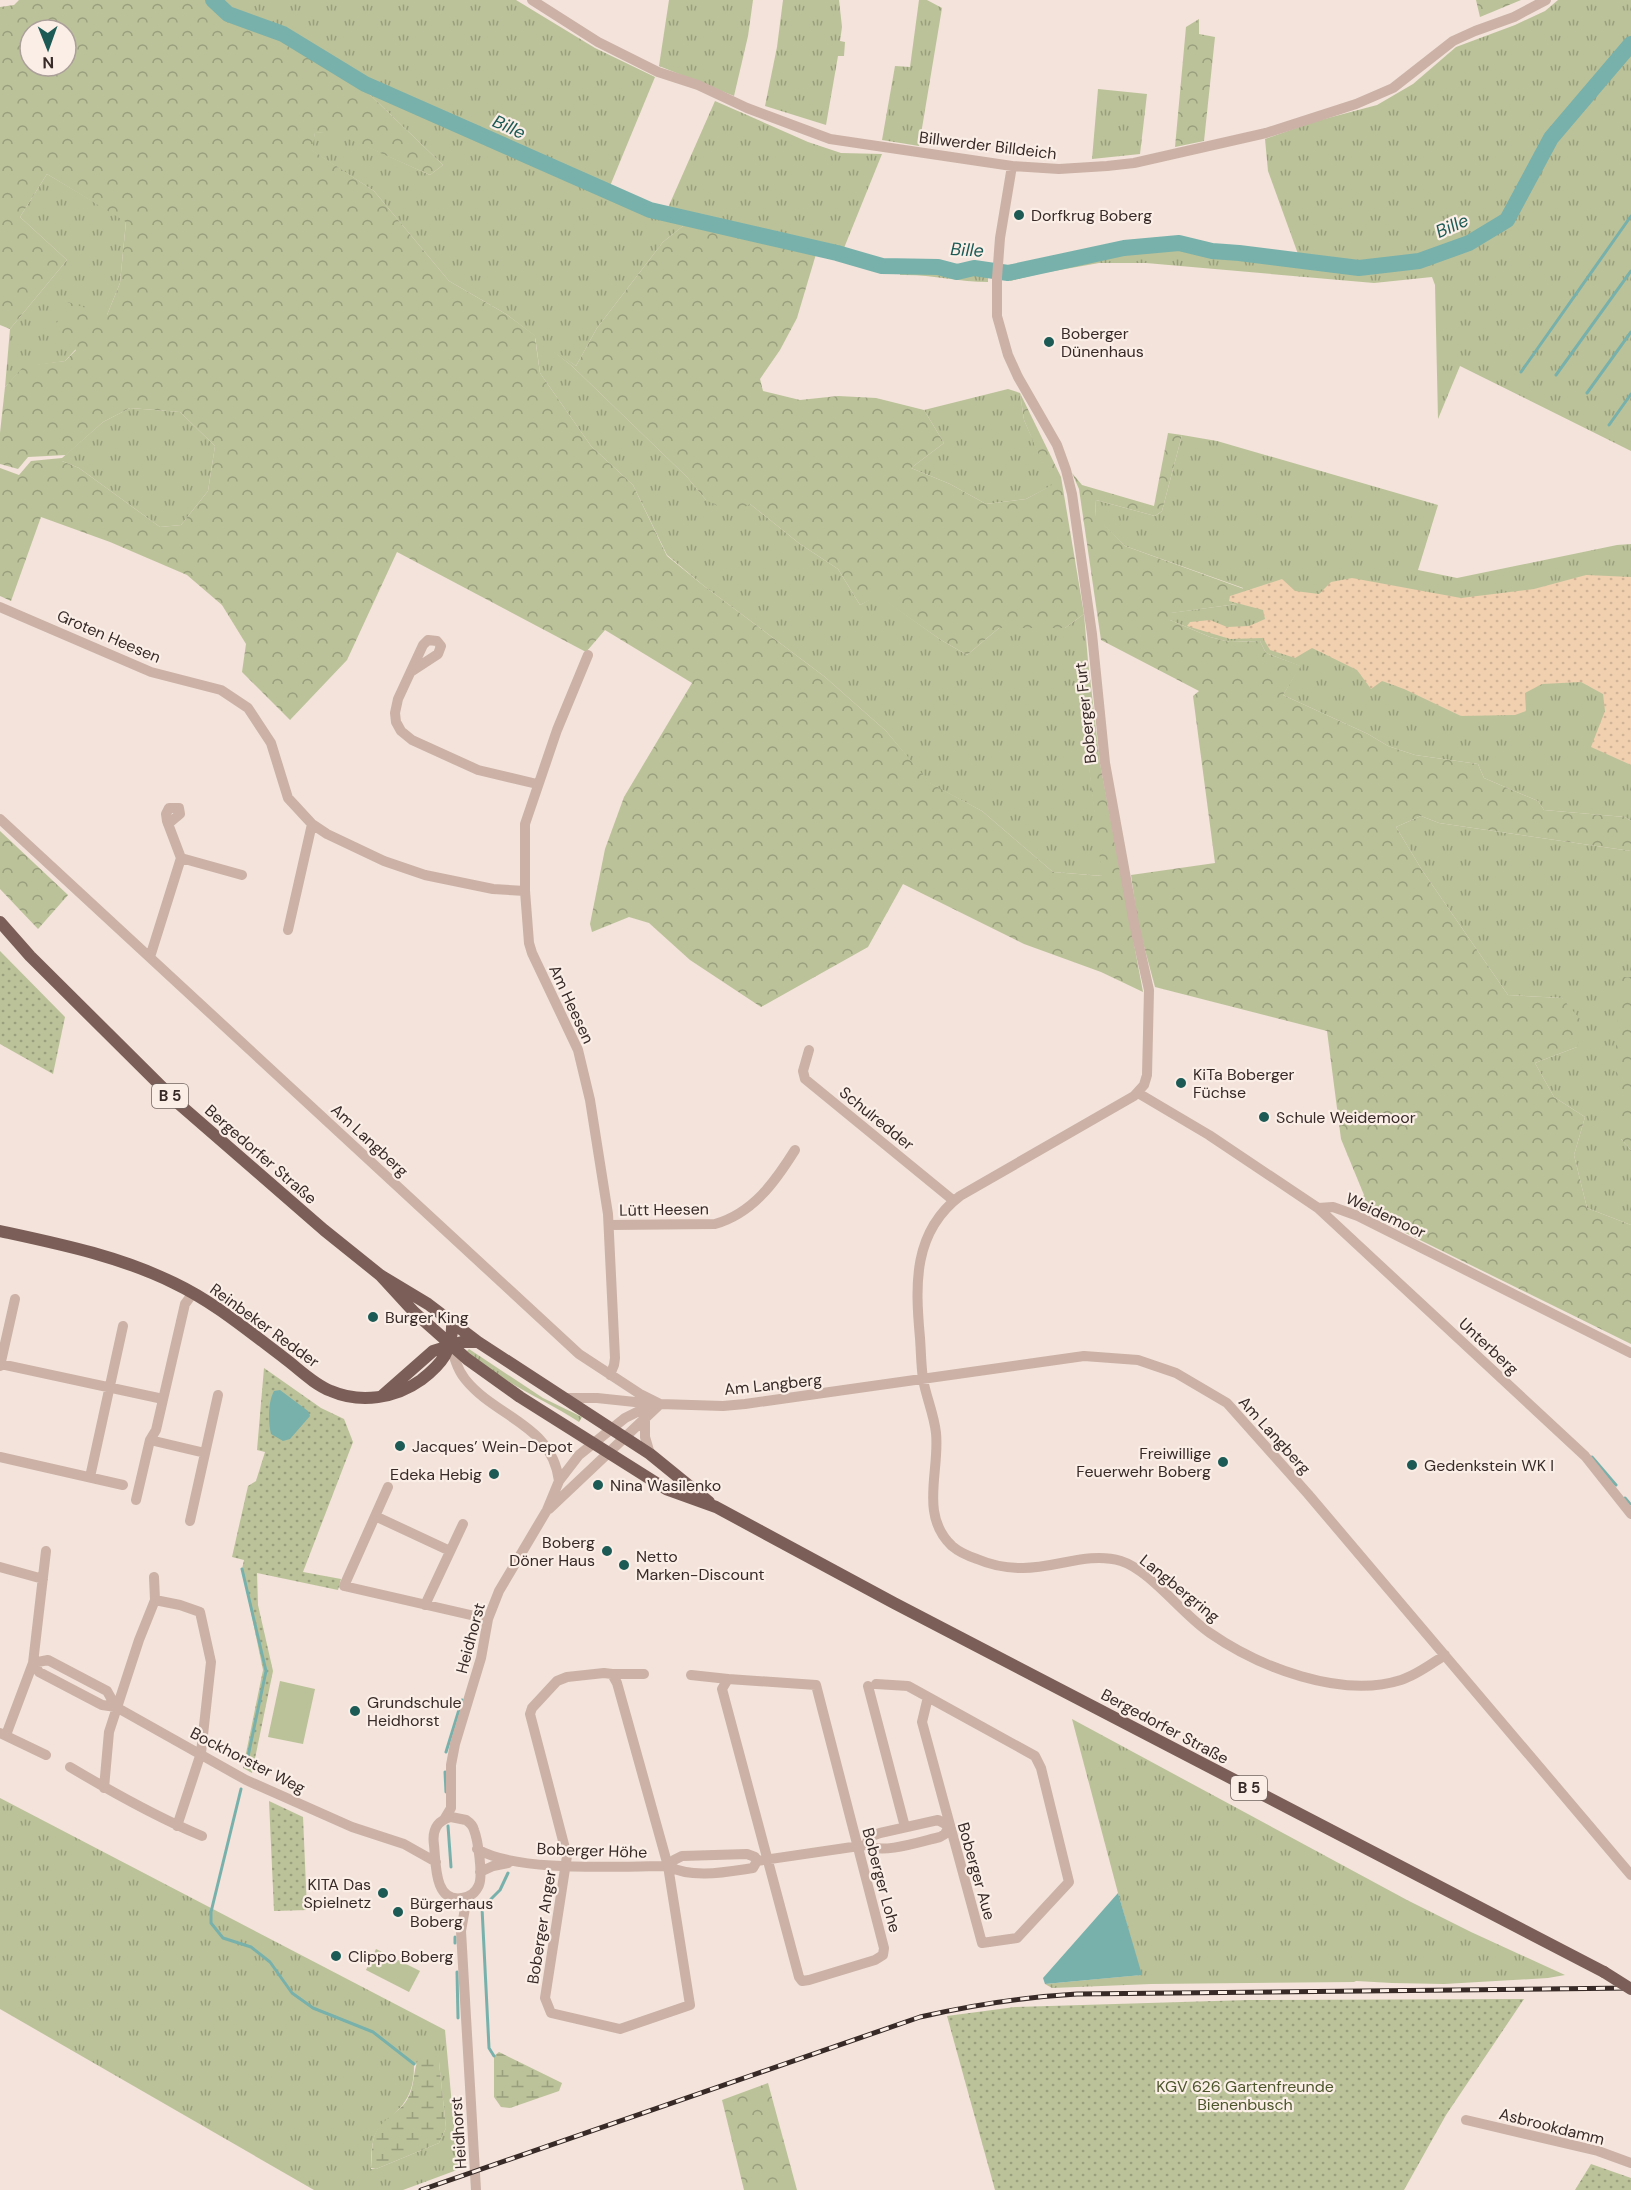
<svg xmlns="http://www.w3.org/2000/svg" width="1631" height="2190" font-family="'DM Sans',sans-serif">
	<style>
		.grass { fill: url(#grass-tufts); fill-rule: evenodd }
		.forest { fill: url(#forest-crowns); fill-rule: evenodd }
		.wetland { fill: url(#wetland-marsh) }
		.sand { fill: url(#sand-dots) }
		.park { fill: url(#park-dots) }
		.pitch { fill: #bbc299 }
		.water { fill: #78b1ab }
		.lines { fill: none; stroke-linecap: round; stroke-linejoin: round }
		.stream { stroke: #78b1ab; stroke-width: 3 }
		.river { stroke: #78b1ab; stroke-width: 16 }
		.minor { stroke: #cbb1a6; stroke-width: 10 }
		.major { stroke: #7a5e57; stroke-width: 12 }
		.rail-casing { stroke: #372a27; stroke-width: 5 }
		.rail { stroke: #faeee7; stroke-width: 3; stroke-dasharray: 9; stroke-linecap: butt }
		.major-bridge { stroke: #7a5e57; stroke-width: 12 }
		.poi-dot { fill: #1b5a55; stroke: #faeee7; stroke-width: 2 }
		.labels { text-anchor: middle; stroke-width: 4.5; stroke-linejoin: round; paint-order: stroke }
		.shield { fill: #faeee7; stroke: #726561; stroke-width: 1.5 }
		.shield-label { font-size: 15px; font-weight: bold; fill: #372a27 }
		.street-label { font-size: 16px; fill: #372a27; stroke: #faeee7 }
		.poi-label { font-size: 16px; fill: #372a27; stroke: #faeee7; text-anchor: start }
		.park-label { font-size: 16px; fill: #4d562a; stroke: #faeee7 }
		.water-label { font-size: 18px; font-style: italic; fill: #1b5a55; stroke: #faeee7 }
	</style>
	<defs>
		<pattern id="grass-tufts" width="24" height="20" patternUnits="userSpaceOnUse" patternTransform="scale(1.5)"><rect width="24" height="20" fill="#bbc299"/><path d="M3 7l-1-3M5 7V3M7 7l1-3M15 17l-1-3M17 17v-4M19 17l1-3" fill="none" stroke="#999e7d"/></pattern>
		<pattern id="forest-crowns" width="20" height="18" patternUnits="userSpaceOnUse" patternTransform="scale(1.5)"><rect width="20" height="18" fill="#bbc299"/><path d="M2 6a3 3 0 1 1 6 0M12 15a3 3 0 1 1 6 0" fill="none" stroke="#999e7d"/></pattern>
		<pattern id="wetland-marsh" width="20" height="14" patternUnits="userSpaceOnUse" patternTransform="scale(1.5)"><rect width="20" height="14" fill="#bbc299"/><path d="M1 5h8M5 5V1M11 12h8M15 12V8" fill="none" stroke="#999e7d"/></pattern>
		<pattern id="sand-dots" width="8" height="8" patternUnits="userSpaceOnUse" patternTransform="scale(1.5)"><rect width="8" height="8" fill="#f0d0af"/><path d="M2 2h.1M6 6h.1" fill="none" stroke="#ceb397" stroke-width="1.8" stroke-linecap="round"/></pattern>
		<pattern id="park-dots" width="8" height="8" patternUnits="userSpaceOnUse" patternTransform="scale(1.5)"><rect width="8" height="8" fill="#bbc299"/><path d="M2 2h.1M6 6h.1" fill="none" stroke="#999e7d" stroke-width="1.8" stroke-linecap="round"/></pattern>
	</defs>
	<rect width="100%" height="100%" fill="#f3e3da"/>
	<path class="grass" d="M215 0H516L595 48 655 77 610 186 475 125 365 81 284 34 228 13Z
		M669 0H753L748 36 734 96 659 66Z
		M783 0H839L842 27 840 41 845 42 844 56H838L826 125 765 106 777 47Z
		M919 0H927L942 8 919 146 882 140 895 66 910 67Z
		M1558 0H1631V451L1460 366 1438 419 1435 285 1432 277 1374 283 1146 263H1099L1043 273 1010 281 1008 265 1064 258 1122 244 1180 238 1213 246 1298 254 1268 171 1265 139 1313 122 1377 105 1413 84 1456 47 1515 25 1545 11Z
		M364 89 648 213 688 222 663 242 597 328 576 366 543 343 572 366 687 477 706 500 750 504 800 544 838 569 860 605 878 595 941 640 967 655 999 628H1065L1084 614 1088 661 1079 686 1103 876 1053 872 982 811 929 783 886 731 825 677 704 586 667 555 633 485 591 446 540 373 535 336 506 314 449 281 374 191 311 150 315 133 333 131 430 175 443 165Z
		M1098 89 1147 94 1140 154 1092 159Z
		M715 101 808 142 841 153 882 154 844 248 720 226 667 210Z
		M47 174 126 221 120 283 107 315 65 361 24 367 5 387 10 329 67 260 20 217Z
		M900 271 959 276 988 274V282C958 282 930 274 900 275Z
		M1008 389 1020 393 1024 420 1053 485 1026 499 986 504 950 484 911 468 944 443 924 410Z
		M130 408 180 412 215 446 208 491 181 525 160 527 79 468 62 461V458L103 422Z
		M1182 435 1217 441 1438 505 1418 570 1457 578 1617 545 1631 544V821L1625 817 1544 810 1538 801 1484 778 1478 764 1415 755 1388 746 1368 734 1283 695 1300 666 1266 653 1260 641 1230 642 1210 637 1170 620V613L1237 604 1243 588 1125 546 1095 517 1096 500 1155 516 1162 511Z
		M1421 816 1439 823 1631 851V977H1621V1139L1631 1150V1225L1587 1208 1574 1155 1585 1117 1554 1097 1535 1063 1577 1047 1562 998 1508 995 1422 870 1396 827Z
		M469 1349 543 1398 582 1417 579 1422C542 1398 500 1382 467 1351Z
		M1072 1719 1407 1900 1471 1932 1565 1975 1548 1978 1444 1984 1392 1983 1356 1981 1354 1982 1151 1984 1052 1988 1045 1984 1141 1975 1118 1893Z
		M0 1798 445 2030 457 2159 465 2167 403 2190H314L0 2009ZM439 2062 446 2128 439 2143 376 2169H371C371 2158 371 2141 377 2131 379 2126 386 2122 390 2118 409 2101 414 2089 414 2064Z"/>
	<path class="forest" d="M19 0H215L228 13 284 34 364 89 443 165 430 175 333 132 315 133 312 150 374 191 449 281 506 314 576 366 597 328 663 242 688 222 819 244 797 318 780 350 760 379 763 391 800 400 838 396 876 398 924 410 944 443 911 468 950 484 986 504 1026 499 1052 485 1024 420 1020 393 1061 477 1084 614 1065 628H999L967 655 941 640 878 596 860 605 838 569 800 544 750 504 733 514 706 500 687 477 572 366 535 338 540 373 591 446 633 485 667 556 704 586 825 677 886 731 930 783 982 811 1053 872 1102 876 1079 686 1088 661 1100 763 1143 992 1101 972 1024 944 903 884 868 947 761 1007 690 960 649 923 629 917 592 932 590 924 605 849 624 797 692 683 605 630 586 652 397 552 347 660 290 720 242 672 246 644 222 605 187 575 110 542 41 517 11 601 0 596V468L19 475 31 461 62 458V461L79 468 160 527 181 525 208 491 215 446 180 412 130 408 103 422 66 455 28 457 18 469 0 464V433L5 387 24 366 65 361 76 350 53 330 68 302 107 315 120 283 126 222 47 174 20 217 67 260 10 329 0 325V7L14 5ZM30 30H66V66H30Z
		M1476 0H1521L1480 17Z
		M1199 19V34L1215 37 1204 141 1175 147 1186 27Z
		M1168 433 1182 435 1162 511 1155 516 1096 500 1095 516 1125 546 1244 589 1237 604 1171 613 1170 620 1210 637 1230 642 1260 641 1266 653 1301 666 1283 695 1368 734 1388 746 1415 755 1478 764 1484 778 1538 801 1544 810 1625 817 1631 821V851L1439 823 1421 816 1396 827 1422 870 1508 995 1562 998 1585 1025 1577 1047 1535 1063 1554 1097 1585 1117 1574 1155 1587 1208 1631 1225V1344L1355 1208 1364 1195 1341 1139 1327 1031 1155 987 1138 924 1131 875 1215 863 1193 696 1199 691 1101 640 1079 489 1072 473 1082 485 1154 506Z
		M0 831 68 895 38 929 0 889Z
		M1621 977H1631V1150L1621 1139 1615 1060Z
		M768 2083 797 2190H744L722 2100Z"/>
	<path class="wetland" d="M499 2052 562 2083 559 2091 510 2108 501 2107 494 2097V2056Z
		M421 2054 431 2055 439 2062 446 2128 439 2143 376 2169 371 2168C372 2157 371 2142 376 2132 382 2119 401 2112 408 2098 416 2083 412 2068 421 2054Z"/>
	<path class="sand" d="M1586 575 1631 577V765L1591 747 1605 711 1603 694 1581 682 1542 684 1525 693 1526 711 1515 715 1461 716 1404 689 1382 681 1371 689 1357 670 1312 648 1295 658 1270 650 1263 638 1230 639 1187 626 1190 622 1210 620 1227 627 1249 626 1265 619 1263 610 1229 601 1230 596 1282 579 1295 591 1319 594 1331 582 1352 578 1461 598 1534 589Z"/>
	<path class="park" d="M0 951 65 1017 53 1074 0 1044Z
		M264 1368 321 1408 344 1419 353 1442 303 1572 341 1579 338 1590 257 1573 258 1605 273 1671 252 1773 243 1768 263 1670 242 1569 244 1560 232 1557 248 1486 256 1481 265 1452 257 1450Z
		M269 1801 303 1817 307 1910 274 1911Z
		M1524 1999 1446 2115 1404 2190H995L947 2016 1015 2007 1248 2000Z
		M1591 2164 1631 2178V2190H1575Z"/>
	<path class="pitch" d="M280 1681 315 1689 303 1744 268 1737Z
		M376 1949 420 1971 409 1992 366 1970Z"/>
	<path class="water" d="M280 1390 308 1411 310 1416 290 1439 283 1441 271 1434C268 1422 268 1402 274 1391Z
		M1118 1893 1142 1975 1045 1984 1043 1978Z"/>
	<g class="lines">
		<path class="stream" d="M1521 372 1631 216
			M1556 375 1631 271
			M1587 393 1631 332
			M1609 425 1631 394
			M1592 1457 1616 1485
			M1625 1498 1630 1504
			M242 1569 266 1671 246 1766
			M446 1752 462 1700
			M445 1772 446 1792
			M241 1789 211 1912V1923L223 1938 251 1947 270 1962 292 1993 313 2008 373 2032 414 2064
			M448 1826 451 1867
			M455 1937V1943
			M457 1972 458 2018
			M494 2056 489 2048 482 1908 500 1890 508 1873"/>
		<path class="river" d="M213 0 228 14 283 34 365 84 650 210 837 253 882 266 938 267 957 272 974 268 1008 273 1124 248 1179 243 1212 251 1239 253 1359 268 1419 261 1469 243 1507 220 1551 138 1631 44"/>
		<path class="minor" d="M532 0 598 42 658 72 698 85 747 108 830 139 1012 166 1059 169 1107 166 1134 163 1266 133 1356 104 1393 88 1453 41 1475 31 1514 17 1546 0
			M1012 166 1000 238 997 278V316L1008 355 1018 377 1057 445 1066 470 1072 494 1092 634 1105 763 1134 923 1149 990 1147 1075 1144 1085 1134 1096 960 1196C913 1232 915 1284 920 1338 921 1351 921 1365 923 1379 926 1397 934 1414 936 1433 940 1471 919 1515 952 1546 959 1552 968 1556 977 1559 991 1565 1005 1568 1021 1568 1054 1569 1088 1551 1121 1561 1150 1570 1183 1615 1210 1633 1259 1667 1341 1699 1401 1680 1417 1675 1431 1664 1445 1655
			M0 607 151 672 221 690 248 708 271 743 288 798 312 824 327 834 384 861 425 875 493 889 525 891
			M588 655 557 730 525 824V891L529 943 532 953 578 1050 590 1100 608 1214 615 1358 614 1365 610 1375
			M412 671 438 654 441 646 437 641 428 640 423 645 398 699 395 713 396 722 401 731 412 740 478 770 537 784
			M0 819 579 1354 640 1394 660 1404
			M181 858 242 875
			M288 930 312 824
			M150 957 181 858 167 821 166 814 169 808H179L180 814 168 824
			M809 1050 803 1071 805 1079 954 1201
			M1138 1093 1209 1135 1318 1208 1333 1207 1358 1216 1631 1353
			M1318 1208 1585 1456 1631 1514
			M609 1225 715 1224C753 1213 775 1182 795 1150
			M451 1345C454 1357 457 1369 465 1379 496 1418 552 1424 559 1481
			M0 1364 163 1399
			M0 1366 15 1299
			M562 1398H597L654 1404
			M645 1418V1437L650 1454
			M150 1440 205 1453
			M0 1457 123 1485
			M90 1477 123 1326
			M388 1487 344 1586 488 1619
			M136 1500 150 1440 156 1430 185 1304 193 1293
			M549 1509 658 1406
			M375 1516 450 1551
			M190 1521 218 1395
			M0 1567 43 1579
			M155 1600 180 1605 200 1612 211 1662 201 1753 177 1826
			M425 1605 463 1524
			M604 1673 612 1674 617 1683 668 1866 690 2005 620 2029 551 2013 545 1998 567 1856 530 1714 532 1708 557 1681 567 1677Z
			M612 1674H644
			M691 1675 728 1679
			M728 1679 816 1685 884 1948 883 1955 875 1960 809 1980 802 1981 799 1977 722 1689Z
			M876 1684 908 1686 928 1697
			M868 1686 905 1827
			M928 1697 1035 1756 1041 1768 1069 1882 1017 1938 982 1943 922 1722Z
			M116 1707 102 1705 39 1672 33 1663 48 1660 107 1691 116 1707 246 1780 352 1827 404 1844 436 1862
			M0 1733 46 1755
			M6 1735 33 1663 46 1551
			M70 1767C112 1792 156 1817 202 1836
			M104 1788 109 1732 139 1640 155 1600 154 1577
			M451 1817 466 1820C469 1822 473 1825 474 1830 478 1840 483 1875 479 1885 476 1892 470 1897 462 1898 434 1903 436 1863 434 1845 432 1831 436 1821 451 1817Z
			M445 1818 451 1808V1765L455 1744 481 1658 488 1619 499 1591 547 1510 559 1481 579 1455 625 1418 639 1411 660 1404 723 1406 745 1404 1084 1356 1138 1360 1176 1373 1227 1403 1308 1494 1631 1875
			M477 1849C518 1873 619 1866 668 1866 692 1879 726 1872 753 1868L757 1861
			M668 1866 674 1860 682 1856 747 1854 755 1857 757 1861 866 1845C882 1855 922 1841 940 1837L945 1834 949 1826 938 1820 880 1833 869 1837 866 1845
			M480 1872 493 1866 508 1863
			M467 1897 461 1931 476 2190
			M1466 2120 1598 2151 1631 2163"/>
		<path class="major" d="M0 922 30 956 179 1104 324 1230 380 1275 428 1304 478 1342 650 1454 709 1502
			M0 1231C60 1244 119 1256 174 1283 214 1302 247 1330 283 1357 298 1368 313 1384 331 1391 361 1404 396 1398 421 1380 442 1364 453 1350 452 1323
			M380 1275 414 1312 467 1359 520 1397 666 1489 716 1507 894 1603 1604 1972
			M383 1395 433 1351 462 1342H478"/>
		<defs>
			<path id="rail" d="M421 2190 920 2017C972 2005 1024 1997 1077 1994L1631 1988"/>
		</defs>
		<use href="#rail" class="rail-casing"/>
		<use href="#rail" class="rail"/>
		<path class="major-bridge" d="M1604 1972 1631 1989"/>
	</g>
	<g class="poi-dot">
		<circle cx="1019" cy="215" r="6"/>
		<circle cx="1049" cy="342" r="6"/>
		<circle cx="1181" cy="1083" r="6"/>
		<circle cx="1264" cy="1117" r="6"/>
		<circle cx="373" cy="1317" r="6"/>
		<circle cx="400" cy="1446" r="6"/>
		<circle cx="1223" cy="1462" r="6"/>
		<circle cx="1412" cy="1465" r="6"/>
		<circle cx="494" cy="1474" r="6"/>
		<circle cx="598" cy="1485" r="6"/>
		<circle cx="607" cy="1551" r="6"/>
		<circle cx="624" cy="1565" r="6"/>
		<circle cx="355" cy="1711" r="6"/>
		<circle cx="383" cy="1893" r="6"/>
		<circle cx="398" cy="1912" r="6"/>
		<circle cx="336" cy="1956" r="6"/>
	</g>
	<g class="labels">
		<g class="shield">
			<rect x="152" y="1084" width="36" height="24" rx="4.5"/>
			<rect x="1231" y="1776" width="36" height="24" rx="4.5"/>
		</g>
		<g class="shield-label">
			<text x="170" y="1101">B 5</text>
			<text x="1249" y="1793">B 5</text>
		</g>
		<g class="street-label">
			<text transform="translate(988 145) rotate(7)" y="6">Billwerder Billdeich</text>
			<text transform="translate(109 636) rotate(23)" y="6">Groten Heesen</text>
			<text transform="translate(1085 713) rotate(-96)" y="6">Boberger Furt</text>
			<text transform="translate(572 1004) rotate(65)" y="6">Am Heesen</text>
			<text transform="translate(877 1118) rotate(39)" y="6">Schulredder</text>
			<text transform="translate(370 1140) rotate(43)" y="6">Am Langberg</text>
			<text transform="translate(261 1154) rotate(41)" y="6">Bergedorfer Straße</text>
			<text transform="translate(664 1209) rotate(-1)" y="6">Lütt Heesen</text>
			<text transform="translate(1386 1215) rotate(25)" y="6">Weidemoor</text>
			<text transform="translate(265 1325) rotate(36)" y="6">Reinbeker Redder</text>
			<text transform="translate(1489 1346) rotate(43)" y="6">Unterberg</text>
			<text transform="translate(773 1384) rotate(-6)" y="6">Am Langberg</text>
			<text transform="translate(1275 1435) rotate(48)" y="6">Am Langberg</text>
			<text transform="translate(1180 1588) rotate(39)" y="6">Langbergring</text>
			<text transform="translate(470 1638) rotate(-75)" y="6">Heidhorst</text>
			<text transform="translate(1165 1726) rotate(28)" y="6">Bergedorfer Straße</text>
			<text transform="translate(248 1760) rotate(27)" y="6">Bockhorster Weg</text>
			<text transform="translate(592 1850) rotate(2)" y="6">Boberger Höhe</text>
			<text transform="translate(977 1871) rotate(74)" y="6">Boberger Aue</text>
			<text transform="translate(882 1880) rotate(75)" y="6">Boberger Lohe</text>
			<text transform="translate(541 1927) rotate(-81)" y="6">Boberger Anger</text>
			<text transform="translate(1552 2126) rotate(14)" y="6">Asbrookdamm</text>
			<text transform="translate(458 2133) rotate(-94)" y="6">Heidhorst</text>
		</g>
		<g class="poi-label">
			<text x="1031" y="221">Dorfkrug Boberg</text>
			<text x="1061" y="339">Boberger<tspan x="1061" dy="18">Dünenhaus</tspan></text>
			<text x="1193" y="1080">KiTa Boberger<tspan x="1193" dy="18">Füchse</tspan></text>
			<text x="1276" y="1123">Schule Weidemoor</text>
			<text x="385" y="1323">Burger King</text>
			<text x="412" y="1452">Jacques’ Wein-Depot</text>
			<text x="1211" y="1459" text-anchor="end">Freiwillige<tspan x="1211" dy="18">Feuerwehr Boberg</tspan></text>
			<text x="1424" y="1471">Gedenkstein WK I</text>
			<text x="482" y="1480" text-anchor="end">Edeka Hebig</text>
			<text x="610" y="1491">Nina Wasilenko</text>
			<text x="595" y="1548" text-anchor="end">Boberg<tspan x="595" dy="18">Döner Haus</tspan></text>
			<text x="636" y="1562">Netto<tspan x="636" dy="18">Marken-Discount</tspan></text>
			<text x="367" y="1708">Grundschule<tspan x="367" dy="18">Heidhorst</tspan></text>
			<text x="371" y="1890" text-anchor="end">KITA Das<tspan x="371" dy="18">Spielnetz</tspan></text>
			<text x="410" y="1909">Bürgerhaus<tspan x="410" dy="18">Boberg</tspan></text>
			<text x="348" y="1962">Clippo Boberg</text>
		</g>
		<g class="park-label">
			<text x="1245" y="2092">KGV 626 Gartenfreunde<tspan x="1245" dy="18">Bienenbusch</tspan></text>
		</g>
		<g class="water-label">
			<text transform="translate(509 127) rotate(24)" y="6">Bille</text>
			<text transform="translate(1452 226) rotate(-24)" y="6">Bille</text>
			<text transform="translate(967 250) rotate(3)" y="6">Bille</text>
		</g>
	</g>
	<g transform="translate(48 48) rotate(179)"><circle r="28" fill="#faeee7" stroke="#aca09a" stroke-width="1.5"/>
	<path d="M0-4.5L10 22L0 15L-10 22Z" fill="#1b5a55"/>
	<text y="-9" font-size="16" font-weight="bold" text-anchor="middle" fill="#372a27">N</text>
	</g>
</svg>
